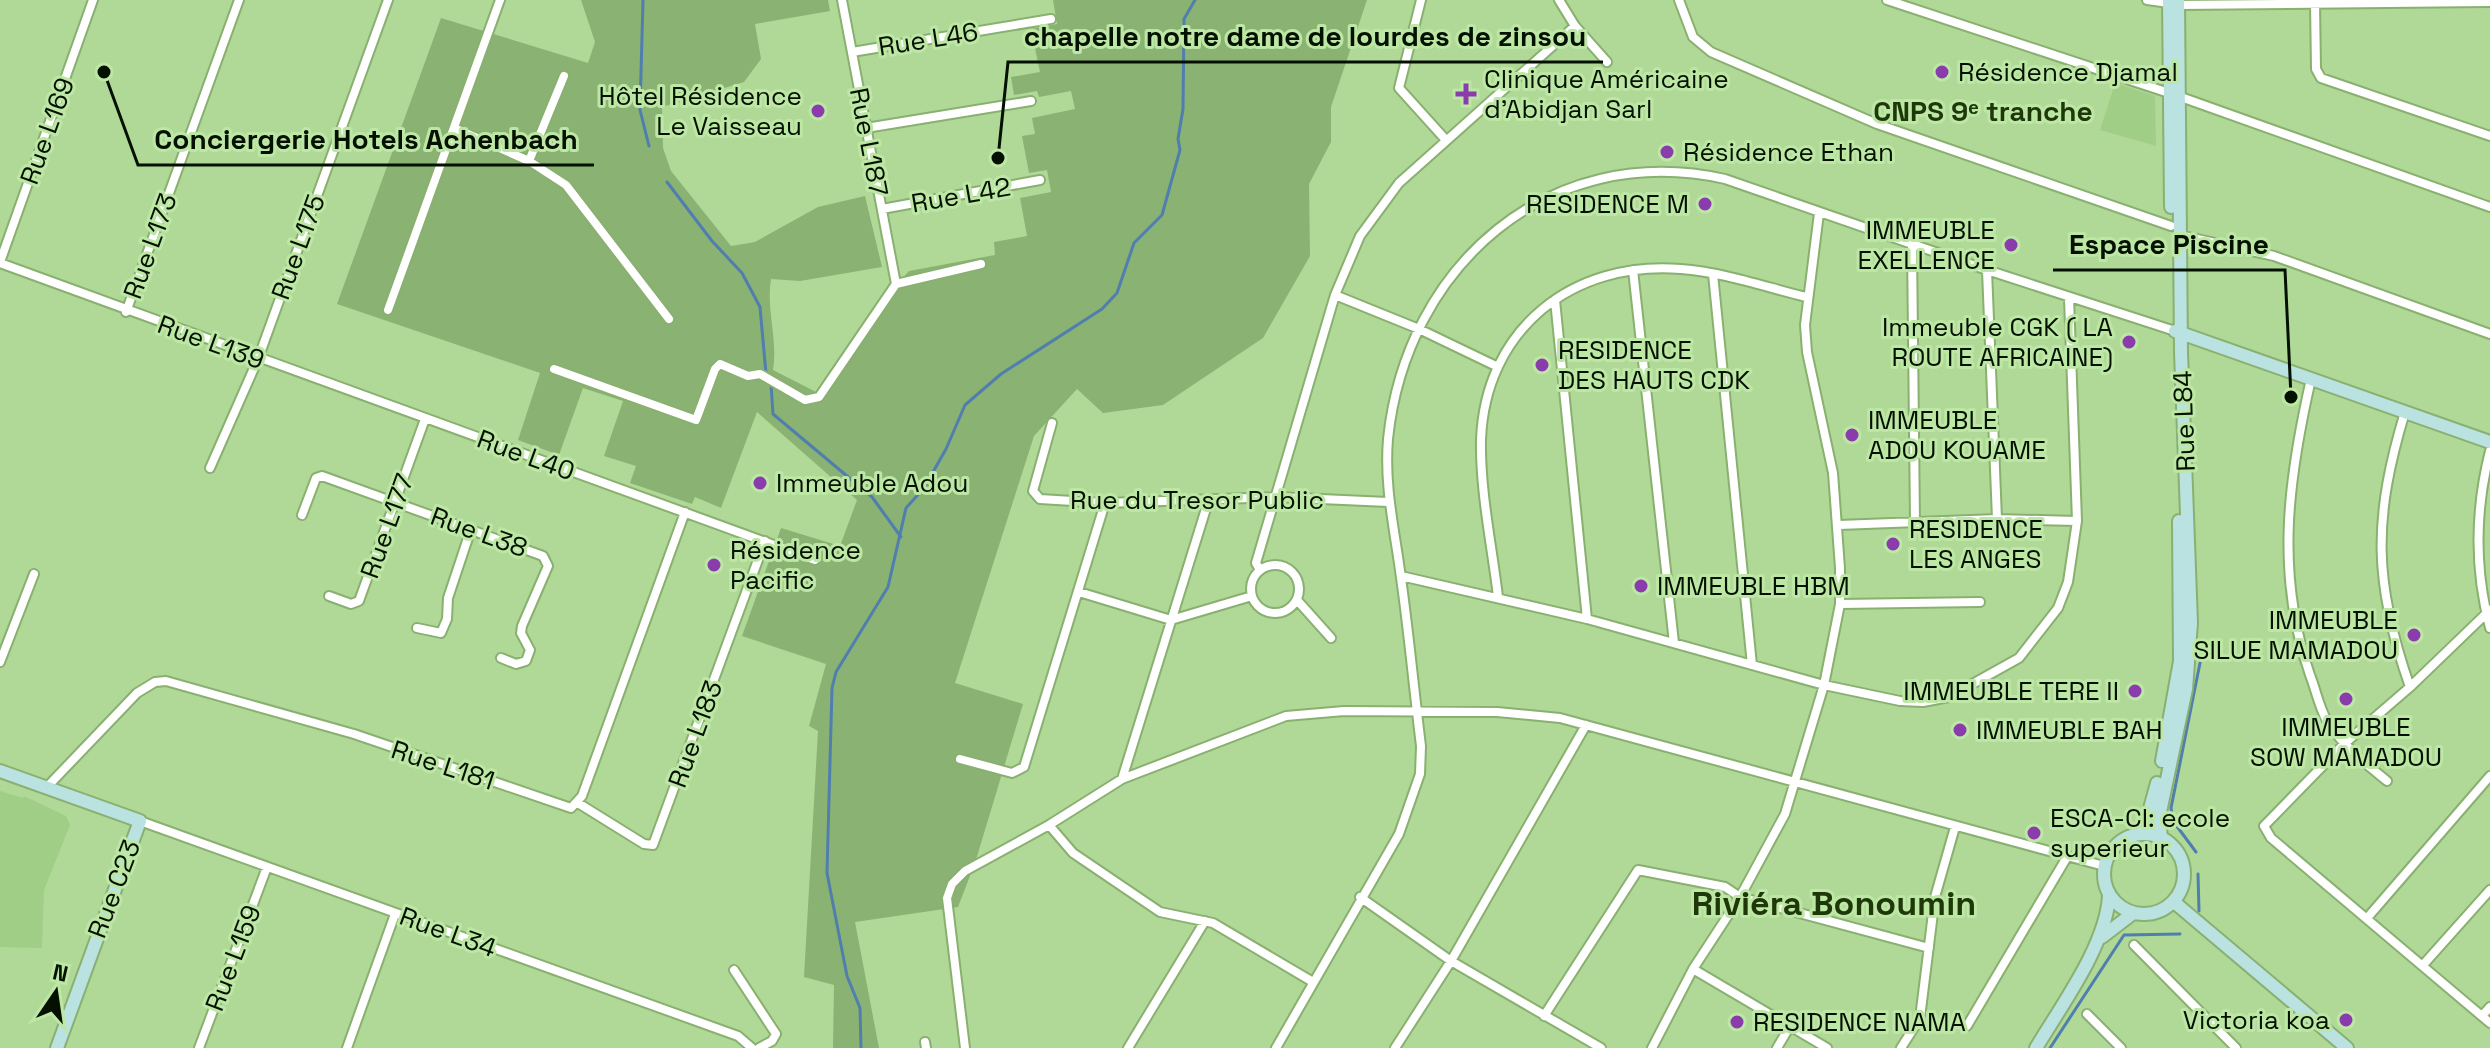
<svg xmlns="http://www.w3.org/2000/svg" width="2490" height="1048" font-family="'Space Grotesk',sans-serif">
	<style>
		.built { fill: #a1ce86 }
		.green { fill: #8ab272 }
		.lines { fill: none; stroke-linecap: round; stroke-linejoin: round }
		.stream { stroke: #507eae; stroke-width: 3 }
		.street-casing { stroke: #89b070; stroke-width: 12 }
		.secondary-casing { stroke: #89b070; stroke-width: 16 }
		.street { stroke: #fff; stroke-width: 8 }
		.secondary { stroke: #b9e2e1; stroke-width: 12 }
		.poi-dot { fill: #8b3cac; stroke: #bde7a4; stroke-width: 3 }
		.labels { text-anchor: middle; stroke-width: 6; stroke-linejoin: round; paint-order: stroke }
		.street-label { font-size: 26px; fill: #041000; stroke: #bde7a4 }
		.poi-label { font-size: 26px; fill: #041000; stroke: #bde7a4; text-anchor: start }
		.neighbourhood-label { font-size: 28px; font-weight: bold; fill: #1e3809; stroke: #bde7a4 }
		.district-label { font-size: 34px; font-weight: bold; fill: #1e3809; stroke: #bde7a4 }
		.leader { fill: none; stroke: #041000; stroke-width: 3 }
		.callout-dot { fill: #041000; stroke: #bde7a4; stroke-width: 3 }
		.callout-label { font-size: 28px; text-anchor: middle; font-weight: bold; fill: #041000; stroke: #bde7a4; stroke-width: 6; stroke-linejoin: round; paint-order: stroke }
	</style>
	<rect width="100%" height="100%" fill="#b0d997"/>
	<path class="built" d="M2115 83 2155 96 2156 146 2100 130Z
		M0 791 23 798 24 796 66 816 70 825 44 890 42 948 0 947Z"/>
	<path class="green" d="M581 0H828L830 11 755 24 761 59 744 82 662 107 663 148 671 171 731 246 755 242 818 207 865 196 882 267 800 281 771 279C766 310 778 339 773 370L820 394 889 293 909 271 995 255 994 242 1027 236 1020 198 1051 192 1047 170 1029 173 1022 136 1035 134 1032 118 1075 109 1071 91 1039 97 1037 91 1014 95 1011 77 1040 72 1031 29 1057 24 1053 0H1367L1331 107V142L1309 184 1310 256 1263 338 1163 405 1103 413 1077 389 1034 436 955 683 1023 704 975 863 958 907 855 922 879 1048H833L834 985 804 977 818 731 809 726 826 664 742 636 781 528 840 546 857 500 757 412 721 508 695 497 692 504 630 483 636 466 604 456 623 401 583 388 559 455 518 440 540 373 337 304 441 18 588 63 595 42Z"/>
	<g class="lines">
		<path class="stream" d="M643 0 640 110 649 146
			M667 182 712 241 742 273 760 307 766 374
			M771 384 773 414 872 497 901 537
			M2196 852 2173 821 2171 808 2203 648
			M2198 874 2199 911
			M861 1048 860 1008 847 976 827 873 832 688 836 672 888 587 906 508 924 488 946 449 965 405 1001 374 1102 309 1117 293 1134 243 1162 215 1180 150 1178 139 1183 109 1184 19 1195 0
			M2050 1048 2124 935 2180 934"/>
		<defs>
			<path id="street" d="M842 0 896 284
				M1421 0 1399 88 1445 139
				M1559 0 1575 26 1607 62
				M1679 0 1693 37 1711 52 1877 124 2171 226
				M1887 0 2169 93
				M2147 0 2169 3
				M2315 3 2316 69 2321 78 2490 136
				M2178 5 2490 2
				M852 52 1051 19
				M2178 96 2490 207
				M454 128 529 161 566 185 669 319
				M866 128 1031 101
				M529 161 564 76
				M882 209 1040 180
				M2179 235 2274 256 2490 334
				M1912 245 1915 523
				M0 262 93 0
				M0 263 815 560
				M1633 270 1674 643
				M1987 270 1997 519
				M1713 274 1752 665
				M1335 295 1419 329 1496 366
				M1555 300 1587 619
				M388 310 500 0
				M126 312 239 0
				M554 369 696 420 715 369 720 364 748 376 760 374 805 400 819 397 896 284 981 264
				M2311 379C2288 480 2275 574 2310 675 2316 690 2319 707 2327 721 2343 746 2365 763 2387 781
				M2405 412C2373 518 2373 582 2410 687
				M1052 423 1033 491 1040 499 1105 503 1276 497 1388 502
				M2490 451C2475 510 2474 568 2490 628
				M210 468 258 359 388 0
				M302 515 316 478 322 476 543 556 548 566 522 626 521 633 530 650 526 661 516 664 501 658
				M1839 525 1997 519 2077 521
				M1251 589a24 24 0 1 1 48 0a24 24 0 1 1-48 0Z
				M1260 570 1256 563 1335 295 1360 236 1399 183 1575 26
				M1401 576 1587 619 1824 685 1900 701 1923 702 1949 697 2019 658 2058 608 2068 582 2077 521 2069 298
				M1079 592 1171 620 1252 596
				M329 596 351 604 359 601 425 419
				M1498 597C1492 546 1480 491 1481 440 1485 329 1573 260 1681 269 1723 272 1765 287 1806 297
				M1297 600 1331 638
				M1840 604 1980 602
				M2490 610 2410 687 2344 744 2264 826 2271 838 2490 1023
				M417 628 441 633 447 619 448 598 471 529
				M0 662 34 574
				M960 759 1012 773 1024 767 1105 503
				M1122 779 1209 499
				M46 788 137 693 155 682 166 681 354 734 571 808 582 796 685 512
				M578 803 644 844 653 845 765 541
				M140 821 738 1036 752 1048
				M1049 825 1073 853 1160 912 1213 923 1313 982
				M1360 897 1451 961 1601 1048
				M2368 917 2490 776
				M2134 945 2236 1048
				M2423 965 2490 890
				M1693 969 1827 1048
				M734 970 776 1034 772 1041 759 1048
				M2087 1014 2121 1048
				M1544 1016 1638 870 1725 887 1740 897 1929 948
				M2482 1016 2490 1007
				M1967 1026 2067 857
				M925 1042 926 1048
				M199 1048 267 867
				M347 1048 395 914
				M965 1048 947 898 952 884 965 871 1049 825 1122 779 1286 716 1344 711 1497 712 1560 718 2104 866
				M1128 1048 1205 921
				M1276 1048 1399 834 1420 774 1421 746C1414 690 1409 634 1401 578 1395 531 1384 487 1388 439 1406 266 1549 140 1725 179L1987 270 2175 331
				M1395 1048 1451 961 1586 725
				M1652 1048 1693 969 1740 897 1785 814 1824 685 1840 604V568L1833 473 1807 352 1805 325 1819 213
				M1777 1048 1790 1026
				M1901 1048 1920 1018 1935 897 1955 827"/>
			<path id="secondary" d="M2169 0 2171 207
				M2175 331 2490 442
				M2162 761 2180 661 2179 521
				M0 771 140 821 57 1048
				M2104 874a40 40 0 1 1 80 0a40 40 0 1 1-80 0Z
				M2143 834 2157 783
				M2161 838 2159 817 2186 689 2191 623 2181 352 2178 0
				M2174 902 2347 1048
				M2102 937 2132 914
				M2036 1048C2061 1006 2107 944 2109 895"/>
		</defs>
		<use href="#street" class="street-casing"/>
		<use href="#secondary" class="secondary-casing"/>
		<use href="#street" class="street"/>
		<use href="#secondary" class="secondary"/>
	</g>
	<g class="poi-dot">
		<circle cx="1942" cy="72" r="8"/>
		<path d="M1462 82h8v8h8v8h-8v8h-8v-8h-8v-8h8z"/>
		<circle cx="818" cy="111" r="8"/>
		<circle cx="1667" cy="152" r="8"/>
		<circle cx="1705" cy="204" r="8"/>
		<circle cx="2011" cy="245" r="8"/>
		<circle cx="2129" cy="342" r="8"/>
		<circle cx="1542" cy="365" r="8"/>
		<circle cx="1852" cy="435" r="8"/>
		<circle cx="760" cy="483" r="8"/>
		<circle cx="1893" cy="544" r="8"/>
		<circle cx="714" cy="565" r="8"/>
		<circle cx="1641" cy="586" r="8"/>
		<circle cx="2414" cy="635" r="8"/>
		<circle cx="2135" cy="691" r="8"/>
		<circle cx="2346" cy="699" r="8"/>
		<circle cx="1960" cy="730" r="8"/>
		<circle cx="2034" cy="833" r="8"/>
		<circle cx="2346" cy="1020" r="8"/>
		<circle cx="1737" cy="1022" r="8"/>
	</g>
	<g class="labels">
		<g class="street-label">
			<text transform="translate(928 39) rotate(-9)" y="9">Rue L46</text>
			<text transform="translate(47 131) rotate(-70)" y="9">Rue L169</text>
			<text transform="translate(869 142) rotate(79)" y="9">Rue L187</text>
			<text transform="translate(961 195) rotate(-10)" y="9">Rue L42</text>
			<text transform="translate(150 246) rotate(-70)" y="9">Rue L173</text>
			<text transform="translate(298 247) rotate(-70)" y="9">Rue L175</text>
			<text transform="translate(211 342) rotate(20)" y="9">Rue L139</text>
			<text transform="translate(2184 421) rotate(-92)" y="9">Rue L84</text>
			<text transform="translate(526 455) rotate(20)" y="9">Rue L40</text>
			<text x="1197" y="509">Rue du Tresor Public</text>
			<text transform="translate(387 526) rotate(-70)" y="9">Rue L177</text>
			<text transform="translate(479 532) rotate(20)" y="9">Rue L38</text>
			<text transform="translate(695 734) rotate(-70)" y="9">Rue L183</text>
			<text transform="translate(443 765) rotate(18)" y="9">Rue L181</text>
			<text transform="translate(114 889) rotate(-69)" y="9">Rue C23</text>
			<text transform="translate(448 932) rotate(20)" y="9">Rue L34</text>
			<text transform="translate(233 958) rotate(-69)" y="9">Rue L159</text>
		</g>
		<g class="poi-label">
			<text x="1958" y="81">Résidence Djamal</text>
			<text x="1484" y="88">Clinique Américaine<tspan x="1484" dy="30">d'Abidjan Sarl</tspan></text>
			<text x="802" y="105" text-anchor="end">Hôtel Résidence<tspan x="802" dy="30">Le Vaisseau</tspan></text>
			<text x="1683" y="161">Résidence Ethan</text>
			<text x="1689" y="213" text-anchor="end">RESIDENCE M</text>
			<text x="1995" y="239" text-anchor="end">IMMEUBLE<tspan x="1995" dy="30">EXELLENCE</tspan></text>
			<text x="2113" y="336" text-anchor="end">Immeuble CGK ( LA<tspan x="2113" dy="30">ROUTE AFRICAINE)</tspan></text>
			<text x="1558" y="359">RESIDENCE<tspan x="1558" dy="30">DES HAUTS CDK</tspan></text>
			<text x="1868" y="429">IMMEUBLE<tspan x="1868" dy="30">ADOU KOUAME</tspan></text>
			<text x="776" y="492">Immeuble Adou</text>
			<text x="1909" y="538">RESIDENCE<tspan x="1909" dy="30">LES ANGES</tspan></text>
			<text x="730" y="559">Résidence<tspan x="730" dy="30">Pacific</tspan></text>
			<text x="1657" y="595">IMMEUBLE HBM</text>
			<text x="2398" y="629" text-anchor="end">IMMEUBLE<tspan x="2398" dy="30">SILUE MAMADOU</tspan></text>
			<text x="2119" y="700" text-anchor="end">IMMEUBLE TERE II</text>
			<text x="2346" y="736" text-anchor="middle">IMMEUBLE<tspan x="2346" dy="30">SOW MAMADOU</tspan></text>
			<text x="1976" y="739">IMMEUBLE BAH</text>
			<text x="2050" y="827">ESCA-CI: ecole<tspan x="2050" dy="30">superieur</tspan></text>
			<text x="2330" y="1029" text-anchor="end">Victoria koa</text>
			<text x="1753" y="1031">RESIDENCE NAMA</text>
		</g>
		<g class="neighbourhood-label">
			<text x="1983" y="121">CNPS 9ᵉ tranche</text>
		</g>
		<g class="district-label">
			<text x="1834" y="915">Riviéra Bonoumin</text>
		</g>
	</g>
	<path class="leader" d="M998 158L1008 62H1603M104 72L138 165H594M2291 397L2285 270H2053"/>
	<g class="callout-dot">
		<circle cx="998" cy="158" r="8"/>
		<circle cx="104" cy="72" r="8"/>
		<circle cx="2291" cy="397" r="8"/>
	</g>
	<g class="callout-label">
		<text x="1305" y="46">chapelle notre dame de lourdes de zinsou</text>
		<text x="366" y="149">Conciergerie Hotels Achenbach</text>
		<text x="2169" y="254">Espace Piscine</text>
	</g>
	<g transform="translate(56 992) rotate(13)" stroke="#bde7a4" stroke-width="6" paint-order="stroke">
	<path d="M0-6L14 30L0 20L-14 30Z" fill="#041000"/>
	<text y="-12" font-size="22" font-weight="bold" text-anchor="middle" fill="#041000">N</text>
	</g>
</svg>
